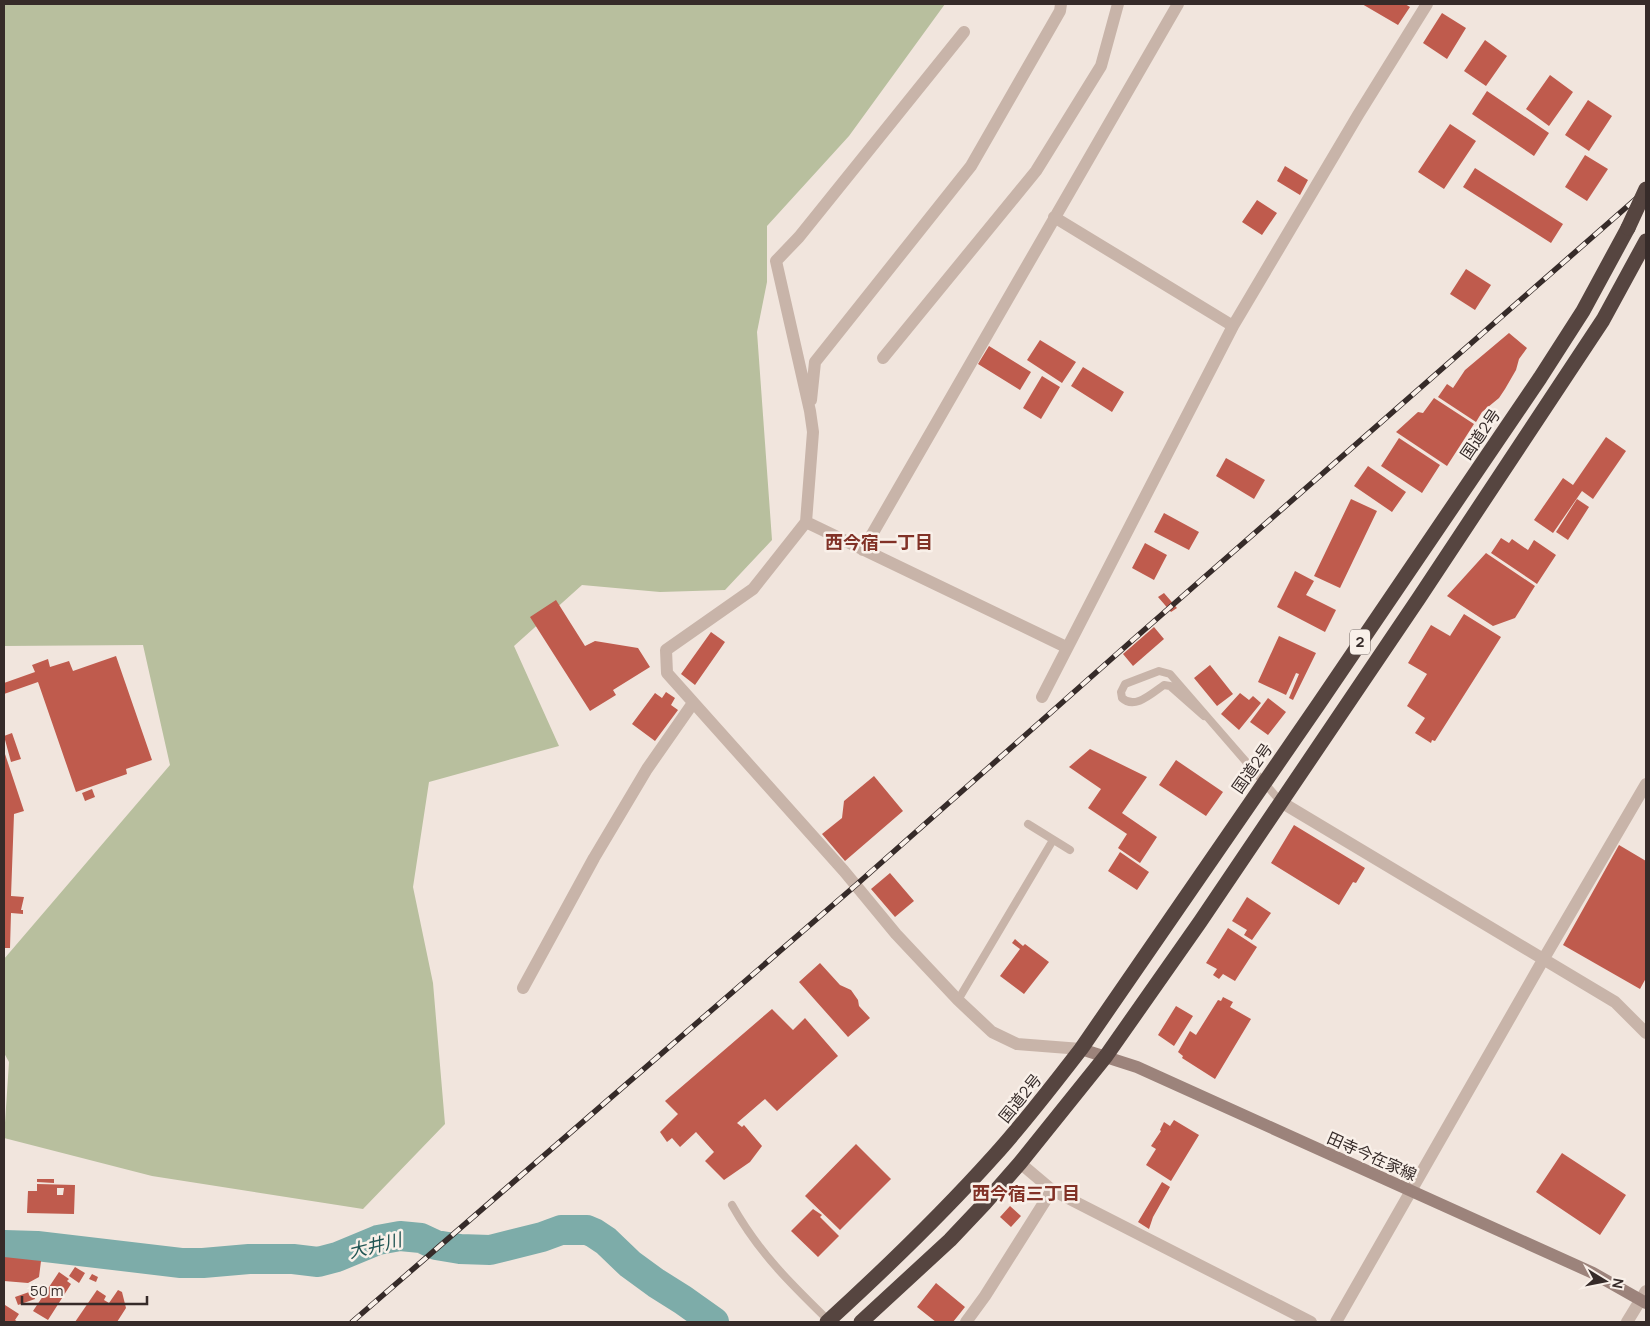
<svg xmlns="http://www.w3.org/2000/svg" width="1650" height="1326" font-family="Manrope,'Noto Sans JP',sans-serif">
	<style>
		.green { fill: #b8bf9e }
		.lines { fill: none; stroke-linecap: round; stroke-linejoin: round }
		.river { stroke: #7daca9; stroke-width: 30 }
		.building { fill: #bf5b4d; fill-rule: evenodd }
		.lane { stroke: #c8b4a9; stroke-width: 8 }
		.street { stroke: #c8b4a9; stroke-width: 12 }
		.secondary { stroke: #9c837b; stroke-width: 12 }
		.highway { stroke: #564540; stroke-width: 15 }
		.rail-casing { stroke: #362b29; stroke-width: 5.5 }
		.rail { stroke: #f9f0e9; stroke-width: 4; stroke-dasharray: 11; stroke-linecap: butt }
		.highway-bridge { stroke: #564540; stroke-width: 15 }
		.labels { text-anchor: middle; stroke-width: 5; stroke-linejoin: round; paint-order: stroke }
		.shield { fill: #f9f0e9; stroke: #706663; stroke-width: 1 }
		.shield-label { font-size: 15px; font-weight: bold; fill: #362b29 }
		.street-label { font-size: 16px; fill: #362b29; stroke: #f9f0e9 }
		.neighbourhood-label { font-size: 18px; font-weight: bold; fill: #813126; stroke: #f9f0e9 }
		.water-label { font-size: 18px; font-style: italic; fill: #215553; stroke: #f9f0e9 }
	</style>
	<rect width="100%" height="100%" fill="#f1e5dd"/>
	<path class="green" d="M4 4H945L849 136 767 226V282L757 332 772 540 725 590 660 592 582 585 514 646 559 746 429 782 413 887 433 983 445 1124 363 1209 152 1176 4 1138 9 1062 4 1053V959L170 765 143 645 4 646Z"/>
	<g class="lines">
		<path class="river" d="M4 1245 37 1246 181 1263H203L249 1259H293L318 1262 337 1257 378 1240 400 1236 421 1238 436 1245 460 1249 490 1250 542 1237 561 1230H587L594 1233 606 1241 630 1264 656 1283 683 1300 714 1322"/>
	</g>
	<path class="building" d="M1362 4H1405L1410 7 1398 25Z
		M1442 13 1466 28 1447 59 1423 43Z
		M1485 40 1507 56 1486 86 1464 71Z
		M1550 75 1573 92 1549 126 1526 109Z
		M1487 91 1549 133 1534 156 1472 114Z
		M1588 100 1612 116 1589 151 1565 135Z
		M1450 124 1476 141 1444 189 1418 172Z
		M1585 155 1608 169 1587 201 1565 187Z
		M1285 166 1308 180 1300 195 1277 181Z
		M1475 168 1563 224 1551 243 1463 187Z
		M1257 200 1277 213 1262 235 1242 222Z
		M1466 269 1491 285 1475 310 1450 294Z
		M1509 333 1527 348 1519 359 1516 370 1505 389 1499 398 1482 412 1476 422 1438 397 1447 384 1453 388 1465 370Z
		M1040 340 1076 362 1062 383 1027 360Z
		M989 346 1031 372 1020 390 978 364Z
		M1083 367 1124 392 1112 412 1071 386Z
		M1042 376 1060 387 1041 419 1023 408Z
		M1434 398 1474 424 1447 466 1396 432 1418 412 1423 413Z
		M1606 437 1626 451 1593 499 1582 491 1553 533 1534 520 1563 478 1573 485Z
		M1399 438 1440 465 1422 493 1381 466Z
		M1226 458 1265 480 1254 499 1216 476Z
		M1368 466 1406 492 1392 512 1354 486Z
		M1351 499 1377 511 1340 588 1314 576Z
		M1577 499 1589 507 1568 540 1556 532Z
		M1164 513 1199 532 1189 550 1154 532Z
		M1501 538 1509 543 1512 539 1528 550 1534 540 1556 555 1537 584 1491 553Z
		M1145 543 1167 555 1154 580 1132 568Z
		M1486 553 1535 586 1515 618 1493 626 1447 596Z
		M1295 571 1314 581 1306 595 1336 610 1325 632 1277 607Z
		M1164 593 1177 608 1171 612 1158 597Z
		M556 600 585 646 595 641 638 648 650 667 613 690 616 695 590 711 530 617Z
		M1464 614 1501 637 1435 741 1432 740 1431 743 1415 733 1425 718 1407 706 1427 674 1408 663 1431 625 1450 636Z
		M1154 627 1164 639 1133 666 1123 654Z
		M711 632 725 642 695 685 681 674Z
		M1279 636 1316 653 1293 700 1289 698 1299 674 1296 673 1286 695 1258 682Z
		M116 656 152 760 126 769 127 774 76 792 38 682 4 694V683L35 672 32 665 48 659 50 667 69 661 73 671Z
		M1210 665 1233 694 1217 706 1194 678Z
		M666 692 675 698 671 705 678 710 655 741 632 724 655 693 662 698Z
		M1240 693 1249 700 1253 696 1261 703 1239 730 1221 714Z
		M1268 698 1286 712 1268 735 1250 722Z
		M12 733 21 759 11 762 4 736Z
		M1090 749 1147 777 1122 813 1157 837 1140 863 1118 848 1127 834 1088 808 1101 789 1069 767Z
		M4 751 24 811 14 814 11 896 24 897 21 910H23V914L11 913 10 948H4Z
		M1176 760 1223 792 1206 816 1159 785Z
		M874 776 903 811 845 861 822 834 842 818 844 801Z
		M92 789 95 797 85 801 82 793Z
		M1294 825 1365 868 1356 883 1353 882 1339 905 1271 863Z
		M1619 845 1646 861V978L1640 989 1563 945Z
		M1120 852 1149 872 1137 890 1108 871Z
		M890 873 914 901 895 917 871 889Z
		M1247 897 1271 913 1252 940 1244 935 1247 930 1232 921Z
		M1228 928 1257 947 1235 981 1223 974 1219 979 1213 975 1217 969 1206 963Z
		M1015 939 1023 946 1025 944 1049 962 1024 994 1000 976 1020 949 1012 943Z
		M820 963 840 985 851 990 858 1000 859 1006 870 1018 848 1037 799 982Z
		M1223 997 1233 1002 1230 1007 1251 1019 1215 1079 1182 1058 1183 1056 1178 1052 1190 1031 1196 1035 1218 1000 1221 1001Z
		M1176 1006 1193 1016 1174 1046 1158 1035Z
		M772 1009 793 1030 805 1018 838 1056 777 1111 765 1099 737 1123 742 1127 744 1125 762 1146 750 1162 724 1180 705 1161 714 1152 696 1132 680 1147 672 1138 667 1142 660 1132 678 1114 665 1101Z
		M1174 1120 1199 1135 1171 1181 1146 1165 1156 1149 1151 1146 1161 1131 1160 1130 1164 1122 1170 1126Z
		M856 1144 891 1179 840 1230 805 1196Z
		M1562 1153 1626 1195 1600 1235 1536 1192Z
		M37 1179H54V1183L37 1182Z
		M1162 1182 1170 1187 1153 1217 1149 1229 1138 1222Z
		M37 1184 75 1185 74 1214 27 1213 28 1191H37ZM57 1188H64L63 1195H57Z
		M1010 1206 1021 1216 1011 1227 1000 1217Z
		M813 1209 822 1215 820 1217 839 1236 818 1257 791 1231Z
		M4 1257 41 1261 39 1277 28 1283 4 1281Z
		M75 1267 85 1273 79 1283 69 1276Z
		M59 1272 69 1279 67 1281 71 1284 48 1320 33 1311Z
		M92 1274 98 1277 96 1282 89 1279Z
		M936 1283 965 1307 953 1322H936L917 1307Z
		M97 1290 106 1296 104 1300 109 1303 118 1290 122 1292 126 1308 117 1322H75Z
		M32 1291 35 1299 18 1305 15 1297Z
		M5 1305 19 1314 15 1320 18 1322H4Z"/>
	<g class="lines">
		<path class="lane" d="M1204 716 1170 686 1164 685C1152 693 1135 710 1122 698L1121 692 1125 684 1159 671 1170 674 1281 802
			M1028 824 1070 850
			M958 1000 1053 840
			M732 1205C759 1253 790 1283 829 1321"/>
		<path class="street" d="M964 32 799 237 776 261 810 411 813 432 806 522 753 589 666 650 667 673 844 871 896 934 958 1000 992 1032 1017 1044 1081 1049
			M1054 217 1233 326
			M883 358 1036 171 1101 66 1118 4
			M811 400 815 362 971 166 1060 11 1061 4
			M806 522 1066 647
			M863 550 1178 4
			M1042 697 1233 326 1358 115 1427 4
			M1281 802 1615 1002 1646 1033
			M523 988 594 858 647 769 693 703
			M1020 1163 1052 1190 1311 1322
			M966 1322 985 1296 1052 1190
			M1336 1322 1543 960 1646 784
			M1627 1322 1646 1291"/>
		<path class="secondary" d="M1081 1049 1137 1067 1593 1273 1646 1303"/>
		<path class="highway" d="M827 1322C885 1269 942 1214 994 1156 1025 1122 1053 1085 1081 1049L1318 705 1540 378 1583 311 1628 228
			M861 1322 950 1240 985 1203 1020 1163 1106 1056 1200 922 1419 598 1603 320 1646 241"/>
		<defs>
			<path id="rail" d="M352 1322 856 885 1135 638 1646 190"/>
		</defs>
		<use href="#rail" class="rail-casing"/>
		<use href="#rail" class="rail"/>
		<path class="highway-bridge" d="M1628 228 1646 189"/>
	</g>
	<g class="labels">
		<rect class="shield" x="1350" y="629.5" width="20" height="25" rx="4"/>
		<g class="shield-label">
			<text x="1360" y="647">2</text>
		</g>
		<g class="street-label">
			<text transform="translate(1480 434) rotate(-56)" y="6">国道2号</text>
			<text transform="translate(1252 768) rotate(-55)" y="6">国道2号</text>
			<text transform="translate(1020 1098) rotate(-51)" y="6">国道2号</text>
			<text transform="translate(1372 1156) rotate(24)" y="6">田寺今在家線</text>
		</g>
		<g class="neighbourhood-label">
			<text x="879" y="549">西今宿一丁目</text>
			<text x="1026" y="1200">西今宿三丁目</text>
		</g>
		<g class="water-label">
			<text transform="translate(375 1246) rotate(-14)" y="6">大井川</text>
		</g>
	</g>
	<rect width="1650" height="1326" fill="none" stroke="#362b29" stroke-width="10"/>
	<g transform="translate(1605 1281) rotate(100)" stroke="#f9f0e9" stroke-width="4" paint-order="stroke">
	<path d="M0-4L9 19L0 12L-9 19Z" fill="#362b29"/>
	<text y="-8" font-size="14" font-weight="bold" text-anchor="middle" fill="#362b29">N</text>
	</g>
	<path d="M22 1296v8h125v-8" fill="none" stroke="#362b29" stroke-width="2.5"/>
	<text x="30" y="1296" font-size="15" fill="#362b29" stroke="#f9f0e9" stroke-width="4" paint-order="stroke">50 m</text>
</svg>
